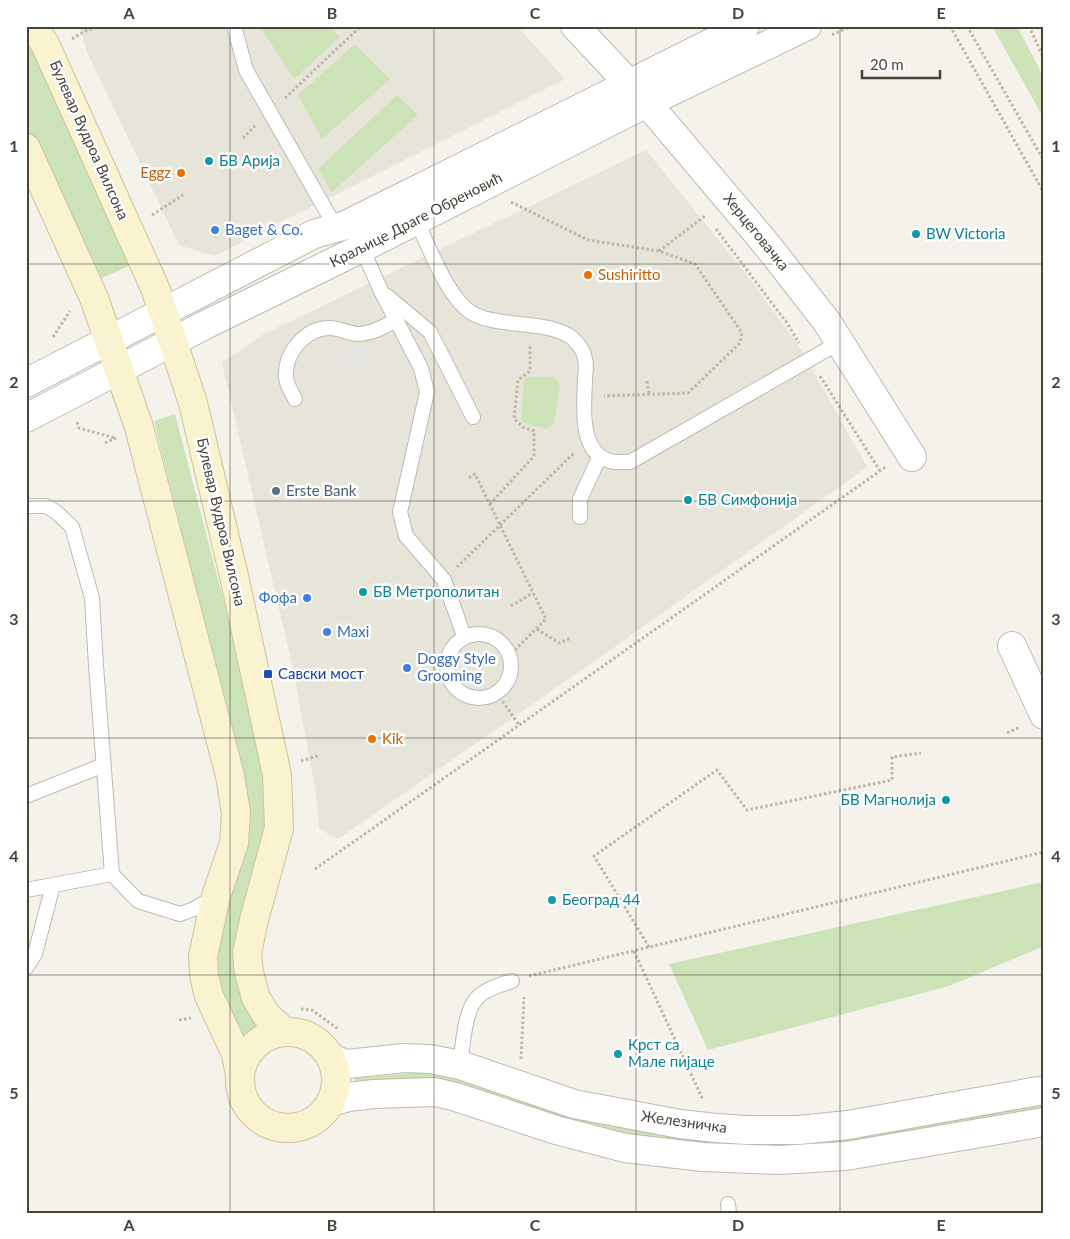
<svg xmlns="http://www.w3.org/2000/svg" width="1070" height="1239" font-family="Lato,sans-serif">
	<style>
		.residential { fill: #e7e4d9 }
		.green { fill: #cce3b8 }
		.parking { fill: #e6e4e1 }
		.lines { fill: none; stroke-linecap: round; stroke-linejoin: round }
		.service-casing { stroke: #bebaae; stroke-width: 16 }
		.minor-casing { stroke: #bebaae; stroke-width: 30 }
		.secondary-casing { stroke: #cbc49d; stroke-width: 30 }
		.path { stroke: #beb7a1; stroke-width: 3; stroke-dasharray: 2.5 2.5; stroke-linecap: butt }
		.service { stroke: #fff; stroke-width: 14 }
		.minor { stroke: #fff; stroke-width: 28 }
		.secondary { stroke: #f9f3cf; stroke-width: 28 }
		.grid { fill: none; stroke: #474339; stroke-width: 1; stroke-opacity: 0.55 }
		.culture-dot { fill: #0f9aa8; stroke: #fff; stroke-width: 2 }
		.food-dot { fill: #e8710a; stroke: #fff; stroke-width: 2 }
		.shop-dot { fill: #3f7fe0; stroke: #fff; stroke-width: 2 }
		.service-dot { fill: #5c6f8a; stroke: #fff; stroke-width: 2 }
		.transit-dot { fill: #1a4fb4; stroke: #fff; stroke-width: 2 }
		.labels { text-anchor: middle; stroke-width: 5; stroke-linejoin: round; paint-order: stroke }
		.street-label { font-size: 15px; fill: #474339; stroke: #fff }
		.culture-label { font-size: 15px; fill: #0d838f; stroke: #fff; text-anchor: start }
		.food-label { font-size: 15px; fill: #c56008; stroke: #fff; text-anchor: start }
		.shop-label { font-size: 15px; fill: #366cbe; stroke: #fff; text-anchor: start }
		.service-label { font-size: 15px; fill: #4e5e75; stroke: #fff; text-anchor: start }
		.transit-label { font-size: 15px; fill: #164399; stroke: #fff; text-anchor: start }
		.neatline { fill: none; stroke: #474339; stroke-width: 2 }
		.grid-label { font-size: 16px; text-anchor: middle; font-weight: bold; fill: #474339 }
	</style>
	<rect width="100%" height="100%" fill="#f4f2eb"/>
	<path class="residential" d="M80 26H517L565 79 214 256 179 245 87 52Z
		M646 150 746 274 801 349 867 467 609 651 338 839 319 829 316 793 293 669 222 363 264 334Z"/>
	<path class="green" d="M26 26 143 260 88 284 26 148Z
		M260 26H329L340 37 294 79Z
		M992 26H1017L1044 78V119Z
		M355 44 390 79 322 139 298 95Z
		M397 95 418 115 332 192 318 169Z
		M528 377H555L560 385 554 423 546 429 524 423 521 419 524 380Z
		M175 414 264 756 273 815 245 918 269 1030 243 1043 219 988 214 966 239 761 154 421Z
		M1044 882V946L949 986 708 1050 669 964Z
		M440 1071 648 1127 1044 1100V1112L833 1149 665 1143 356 1085 354 1078Z"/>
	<path class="parking" d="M343 344 372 350 368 369 339 363Z"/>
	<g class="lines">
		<defs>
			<path id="service" d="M234 26 246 70 336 228
				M416 220C429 246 447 298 472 313 498 329 559 319 576 342 580 346 584 353 585 359 587 365 585 374 585 381 584 407 578 456 614 462 619 462 625 462 630 462L840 342
				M362 248 381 291 421 368 427 392 400 512 406 536 444 580 464 636
				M387 296 430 332 473 417
				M295 399C291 392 287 385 286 378 284 353 305 328 330 328 341 328 350 335 360 334 374 333 385 326 396 320
				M26 506H46L56 512 72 527 92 598 96 666 112 874
				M580 517V499L600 456
				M447 666a32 32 0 1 1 64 0a32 32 0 1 1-64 0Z
				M26 796 104 765
				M26 890 112 874 138 901 180 914 194 909 216 896
				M26 968 35 954 53 885
				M460 1065C463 1046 464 1012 477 998 484 990 502 984 512 981
				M728 1204 729 1213"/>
			<path id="minor" d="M575 26 647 103 767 245 827 322 912 457
				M26 383 314 234 346 225 745 26
				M26 418 203 326 362 248 647 103 807 26
				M1012 646 1044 715
				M330 1056 338 1061 347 1064 404 1058 430 1059 460 1065 574 1104 680 1124 716 1128 746 1130H799L848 1125 1044 1090
				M331 1102 348 1097 374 1094 435 1092 456 1097 556 1130 625 1148 703 1157 779 1160 846 1156 1044 1122"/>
			<path id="secondary" d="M33 26 45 44 155 288 193 403 234 576 277 775 279 828 254 920 247 953 249 973 256 998 267 1016 285 1032
				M26 148 94 298 139 427 230 776 236 813 234 843 216 896 203 956 204 975 209 996 236 1054 240 1076
				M240 1080a48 48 0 1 1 96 0a48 48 0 1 1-96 0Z"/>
		</defs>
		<use href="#service" class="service-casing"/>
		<use href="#minor" class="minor-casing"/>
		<use href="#secondary" class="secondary-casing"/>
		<path class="path" d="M950 26 1044 193
			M967 26 1044 161
			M1029 26 1044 59
			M832 35 851 26
			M72 39 85 31 101 26
			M285 98 361 26
			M243 138 255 126
			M511 202 588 240 659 251 695 264 742 333 740 343 688 393 604 396
			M152 215 183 195
			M716 229 787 323 799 343
			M659 251 705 216
			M53 337 70 311
			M820 376 880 471
			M647 381 649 394
			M77 422 79 428 115 438
			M105 443 116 438
			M469 478 475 474 546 619 510 655
			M490 504 534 456V431L523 427 514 419 518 380 530 371V346
			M457 567 574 453
			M511 606 533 593
			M537 629 559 643 571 638
			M497 693 519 725
			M1007 733 1020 727
			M301 761 320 755
			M315 869 887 466
			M649 947 594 856 717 770 747 810 892 780V757L921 753
			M634 951 703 1100
			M529 976 1044 852
			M301 1009 312 1010 338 1029
			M179 1020 191 1018
			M521 1059 524 997"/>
		<use href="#service" class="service"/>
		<use href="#minor" class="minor"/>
		<use href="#secondary" class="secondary"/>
	</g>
	<path class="grid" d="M230 26V1213M434 26V1213M636 26V1213M840 26V1213M26 264H1044M26 501H1044M26 738H1044M26 975H1044"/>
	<g class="culture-dot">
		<circle cx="209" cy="161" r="5"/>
		<circle cx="916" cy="234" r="5"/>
		<circle cx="688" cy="500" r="5"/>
		<circle cx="363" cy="592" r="5"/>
		<circle cx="946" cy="800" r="5"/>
		<circle cx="552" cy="900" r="5"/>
		<circle cx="618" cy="1054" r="5"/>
	</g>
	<g class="food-dot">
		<circle cx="181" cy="173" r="5"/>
		<circle cx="588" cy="275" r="5"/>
		<circle cx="372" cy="739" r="5"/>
	</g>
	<g class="shop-dot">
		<circle cx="215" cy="230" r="5"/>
		<circle cx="307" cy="598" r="5"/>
		<circle cx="327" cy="632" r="5"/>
		<circle cx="407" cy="668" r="5"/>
	</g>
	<circle class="service-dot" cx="276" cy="491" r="5"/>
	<rect class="transit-dot" x="263" y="669" width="10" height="10" rx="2.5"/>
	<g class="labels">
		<g class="street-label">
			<text transform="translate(89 140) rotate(66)" y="5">Булевар Вудроа Вилсона</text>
			<text transform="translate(416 220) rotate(-27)" y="5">Краљице Драге Обреновић</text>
			<text transform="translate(756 232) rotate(51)" y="5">Херцеговачка</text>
			<text transform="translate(221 522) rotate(77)" y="5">Булевар Вудроа Вилсона</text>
			<text transform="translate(684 1122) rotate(8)" y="5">Железничка</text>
		</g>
		<g class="culture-label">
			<text x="219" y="166">БВ Арија</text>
			<text x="926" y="239">BW Victoria</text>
			<text x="698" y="505">БВ Симфонија</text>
			<text x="373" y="597">БВ Метрополитан</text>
			<text x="936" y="805" text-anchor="end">БВ Магнолија</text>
			<text x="562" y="905">Београд 44</text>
			<text x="628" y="1050">Крст са<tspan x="628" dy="17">Мале пијаце</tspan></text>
		</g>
		<g class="food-label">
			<text x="171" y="178" text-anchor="end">Eggz</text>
			<text x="598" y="280">Sushiritto</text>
			<text x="382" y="744">Kik</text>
		</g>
		<g class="shop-label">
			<text x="225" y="235">Baget &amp; Co.</text>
			<text x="297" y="603" text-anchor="end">Фофа</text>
			<text x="337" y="637">Maxi</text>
			<text x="417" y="664">Doggy Style<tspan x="417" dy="17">Grooming</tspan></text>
		</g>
		<g class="service-label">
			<text x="286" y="496">Erste Bank</text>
		</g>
		<g class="transit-label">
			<text x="278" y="679">Савски мост</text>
		</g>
	</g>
	<rect width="1070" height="1239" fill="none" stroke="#ffffff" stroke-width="55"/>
	<path d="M862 70v8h78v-8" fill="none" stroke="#474339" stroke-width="2.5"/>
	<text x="870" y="70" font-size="15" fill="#474339" stroke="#ffffff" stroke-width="4" paint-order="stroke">20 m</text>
	<rect x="28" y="28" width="1014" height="1184" class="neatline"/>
	<g class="grid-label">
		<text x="129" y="19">A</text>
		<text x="332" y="19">B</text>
		<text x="535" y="19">C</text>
		<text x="738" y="19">D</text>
		<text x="941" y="19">E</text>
		<text x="14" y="152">1</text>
		<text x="1056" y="152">1</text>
		<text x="14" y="388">2</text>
		<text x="1056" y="388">2</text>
		<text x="14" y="625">3</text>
		<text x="1056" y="625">3</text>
		<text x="14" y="862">4</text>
		<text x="1056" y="862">4</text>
		<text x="14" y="1099">5</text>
		<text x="1056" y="1099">5</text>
		<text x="129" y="1231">A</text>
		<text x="332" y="1231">B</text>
		<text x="535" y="1231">C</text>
		<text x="738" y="1231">D</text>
		<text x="941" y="1231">E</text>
	</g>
</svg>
